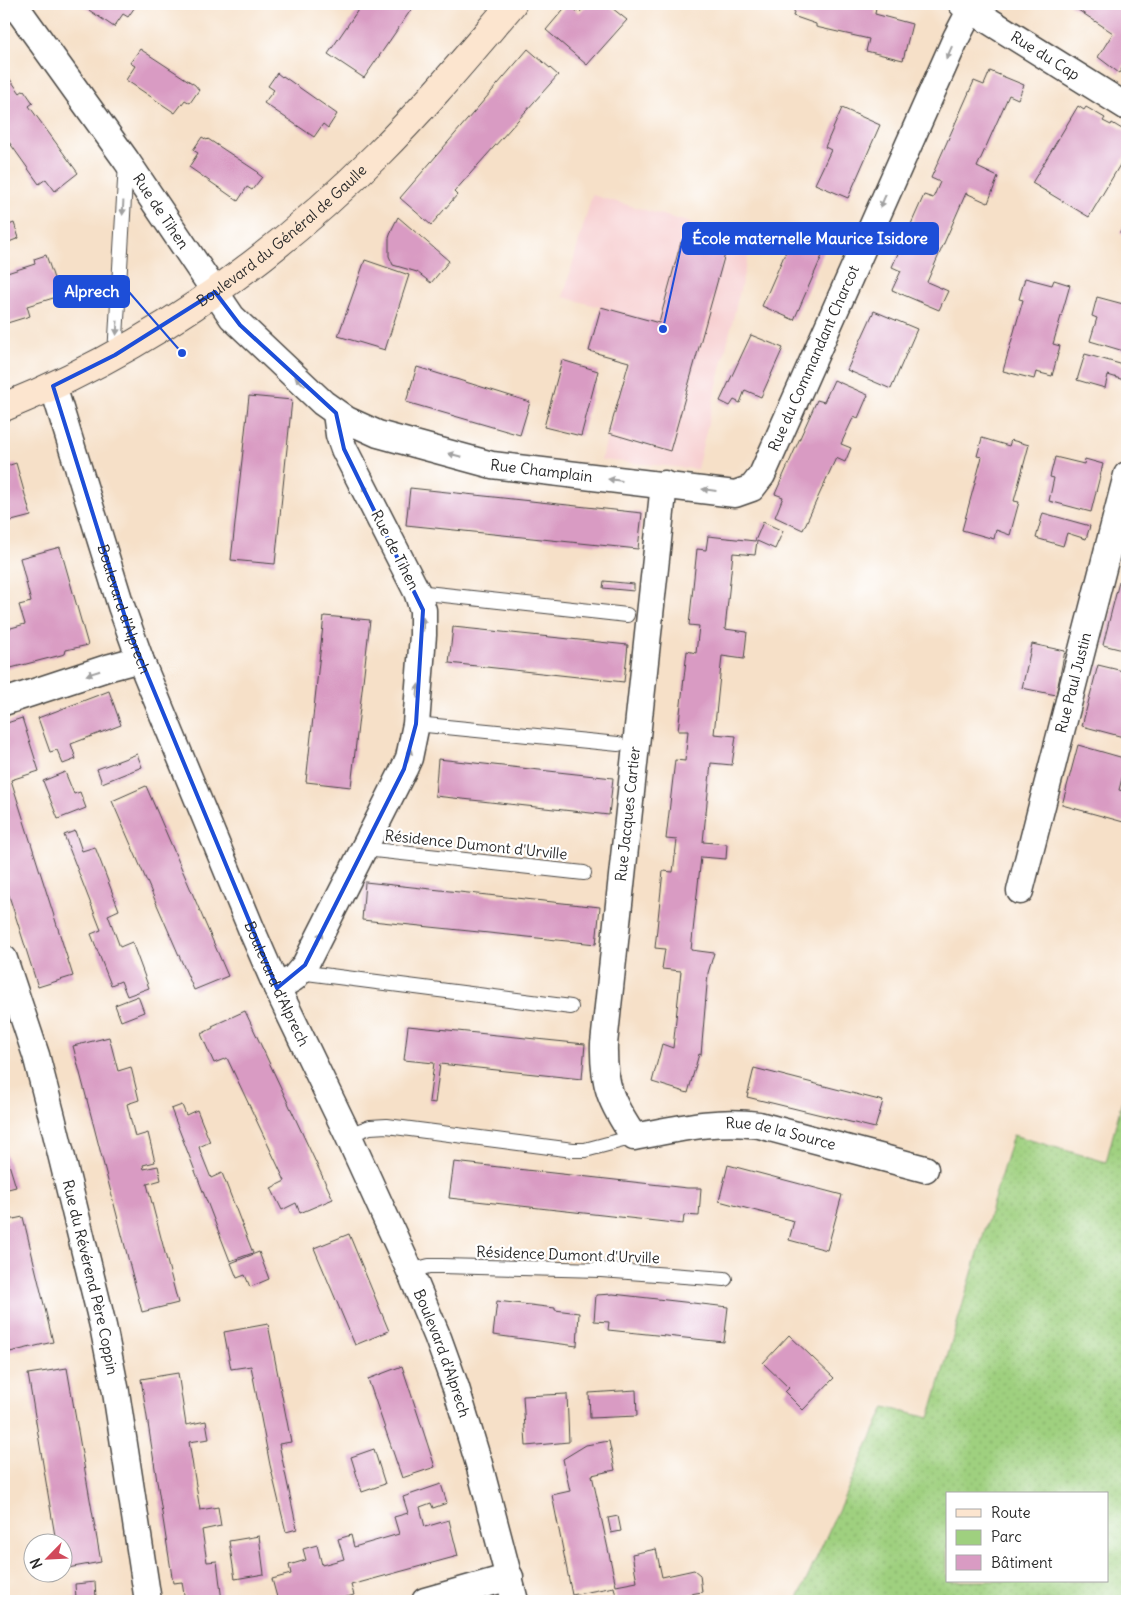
<svg xmlns="http://www.w3.org/2000/svg" width="1131" height="1605" font-family="Delius,sans-serif">
	<style>
		.built { fill: #f7cfd0 }
		.green { fill: url(#green-dots); stroke: #657e55; fill-rule: evenodd }
		.building { fill: #d99bc3 }
		.lines { fill: none; stroke-linecap: round; stroke-linejoin: round }
		.lane-casing { stroke: #494643; stroke-width: 16 }
		.street-casing { stroke: #494643; stroke-width: 29 }
		.secondary-casing { stroke: #494643; stroke-width: 30 }
		.lane { stroke: #fff; stroke-width: 14 }
		.street { stroke: #fff; stroke-width: 26 }
		.secondary { stroke: #fce5cf; stroke-width: 28 }
		.oneway { fill: #a0a0a0 }
		.marked { fill: none; stroke: #1d4ed8; stroke-width: 4; stroke-linejoin: round }
		.labels { text-anchor: middle; stroke-width: 4.5; stroke-linejoin: round; paint-order: stroke }
		.street-label { font-size: 15px; fill: #2b2b2b; stroke: #fff }
		.leader { fill: none; stroke: #1d4ed8; stroke-width: 2 }
		.callout-dot { fill: #1d4ed8; stroke: #fff; stroke-width: 2 }
		.callout { fill: #1d4ed8; stroke: #1d4ed8; stroke-width: 2 }
		.callout-label { font-size: 16px; text-anchor: middle; font-weight: bold; fill: #fff }
	</style>
	<defs>
		<pattern id="green-dots" width="8" height="8" patternUnits="userSpaceOnUse" patternTransform="scale(1.25)"><rect width="8" height="8" fill="#9fd07f"/><path d="M2 2h.1M6 6h.1" fill="none" stroke="#89b36e" stroke-width="1.8" stroke-linecap="round"/></pattern>
	</defs>
	<rect width="100%" height="100%" fill="#fff"/>
	<filter id="ink" filterUnits="userSpaceOnUse"><feTurbulence type="fractalNoise" baseFrequency=".02" numOctaves="2"/><feDisplacementMap in="SourceGraphic" scale="10" xChannelSelector="R" yChannelSelector="G"/><feConvolveMatrix kernelMatrix="1 2 1 2 8 2 1 2 1" color-interpolation-filters="sRGB"/></filter>
	<filter id="wash" filterUnits="userSpaceOnUse"><feTurbulence type="fractalNoise" baseFrequency=".0096" numOctaves="4" result="noise"/><feDisplacementMap in="SourceGraphic" scale="20" xChannelSelector="R" yChannelSelector="G"/><feGaussianBlur stdDeviation="1.12" result="paint"/><feColorMatrix in="noise" values="0 0 0 0 0 0 0 0 0 0 0 0 0 0 0 0 0 1.4 0 .05"/><feComposite in="paint" operator="in"/></filter>
	<g filter="url(#wash)">
		<rect width="100%" height="100%" fill="#f6e0c8"/>
		<path class="built" d="M592 195 752 240 697 469 601 460 629 362 589 351 600 307 563 297Z"/>
		<path class="green" d="M1127 1082V1601H797L885 1407 929 1418 1013 1135 1106 1162ZM947 1494H1107V1581H947Z"/>
		<g id="blocks">
			<path class="building" d="M80 4H137L128 17 123 14 114 27Z
				M362 4H415L364 78 328 54Z
				M568 4 579 13 588 4H607L627 20 587 65 546 30Z
				M796 4H861L876 7 875 14 912 24 903 60 866 51 869 39 816 27V24L793 16Z
				M1069 4H1125L1127 5V61L1119 73 1098 57 1113 33Z
				M140 49 195 85 199 90 190 103 185 100 175 113 126 80 135 66 130 63Z
				M528 49 558 75 454 192 457 195 431 225 400 198Z
				M4 71 20 93 24 90 33 103 29 106 78 173 55 191 46 179 39 184 4 135Z
				M990 71 1024 85 1018 99 1009 95 977 167 998 177 988 203 966 193 927 282 948 291 939 310 892 290 901 271 892 267 924 195 933 198 940 182 931 178 974 81 984 85Z
				M277 73 282 77 283 76 337 114 328 128 323 124 314 137 264 103 274 90 268 86Z
				M1078 106 1084 110 1086 107 1105 118 1103 121 1111 125 1112 123 1127 132V153L1089 217 1032 183Z
				M842 108 880 125 848 198 815 184 831 150 825 147Z
				M202 137 207 140 208 139 258 172 257 173 262 177 252 190 247 187 238 201 189 167 198 153 193 150Z
				M398 217 449 261 431 283 417 272 393 265 389 256V238L392 229Z
				M1127 220V237L1120 233Z
				M14 223 19 238 4 244V227Z
				M794 233 825 249 794 320 762 306Z
				M681 242 725 254 670 451 609 433 629 362 589 351 601 307 659 323Z
				M46 255 60 296 27 306 30 316 4 324V274L35 264 34 259Z
				M365 260 409 275 385 350 338 336Z
				M1025 278 1052 285 1054 280 1070 285 1053 344 1060 346 1052 376 1036 372 1034 379 1003 371 1023 300 1019 299Z
				M1097 297 1127 305V352L1090 341 1097 318 1092 316Z
				M874 311 917 329 891 389 847 370Z
				M751 335 783 348 761 397 745 390 740 403 734 400 730 406 720 401Z
				M1085 354 1127 366V381L1108 375 1105 388 1077 380Z
				M562 360 598 371 581 436 544 427Z
				M417 367 530 402 520 435 406 402Z
				M834 380 868 395 858 418 854 416 841 444 851 448 845 462 836 458 803 530 775 517 783 497 775 494 817 400 824 402Z
				M249 396 292 400 275 564 231 560Z
				M982 438 1009 446 1011 440 1029 445 1014 501 1019 502 1010 535 996 530 994 539 962 530 982 457 977 456Z
				M1055 457 1084 464 1085 459 1103 464 1091 512 1049 501 1054 478 1050 477Z
				M16 463 31 516 4 523V467Z
				M410 488 642 513 638 549 406 525Z
				M1043 513 1090 526 1086 539 1067 533 1063 546 1036 538Z
				M763 522 783 531 775 549 757 541 755 555 733 553 725 629 747 632 744 659 722 656 714 734 736 736 732 765 711 763 703 842 727 844 726 859 701 857 691 950 714 953 708 973 701 1055 699 1054 688 1093 652 1082 662 1044 673 1048 681 971 662 969 665 949 655 948 663 871 673 872 677 840 666 839 675 760 685 761 688 731H678L687 651 696 653 699 626 689 625 697 549 706 550 708 536 755 541Z
				M60 547 88 645 66 650 65 654 7 669 4 659V630L25 624 19 605 31 602 20 558Z
				M604 581 634 584V591L603 588Z
				M1119 582 1127 584V651L1103 645Z
				M324 616 370 620 351 787 306 782Z
				M453 627 628 645 624 682 449 663Z
				M1032 644 1065 651 1056 695 1022 688Z
				M1098 665 1127 672V738L1082 726Z
				M109 691 121 725 71 744 76 759 63 764 57 750 50 752 38 718Z
				M22 718 39 771 11 780 73 976 38 987 4 880V745L8 744 4 729V724Z
				M1078 745 1127 759 1119 790 1127 792V823L1062 805Z
				M137 754 142 767 102 783 97 769Z
				M438 759 613 778 609 815 435 796Z
				M65 772 74 794 80 792 86 808 58 819 43 781Z
				M146 786 228 976 194 990 112 801Z
				M75 831 82 851 95 847 119 910 108 915 120 947 132 942 149 988 127 996 121 981 111 985 91 934 101 930 64 835Z
				M365 882 600 907 596 944 362 920Z
				M138 996 144 1012 121 1021 115 1005Z
				M245 1011 333 1199 300 1213 296 1203 282 1210 271 1188 285 1181 227 1058 214 1063 201 1034 213 1028 212 1026Z
				M408 1026 585 1044 582 1079 440 1064 435 1103 429 1102 434 1063 404 1060Z
				M109 1037 118 1071 131 1067 139 1100 127 1104 135 1137 148 1133 155 1162 143 1165 144 1169 158 1166 161 1180 147 1184 178 1303 142 1312 73 1046Z
				M754 1068 883 1101 875 1128 747 1097Z
				M182 1105 186 1115 197 1110 210 1142 199 1147 201 1153 211 1178 222 1173 253 1253 230 1261 171 1109Z
				M4 1148 16 1187 4 1190Z
				M454 1162 687 1188H701L699 1216 684 1215 683 1224 449 1198Z
				M728 1165 842 1195 827 1250 789 1240 794 1221 719 1201Z
				M23 1217 53 1342 10 1352 6 1335H4V1221Z
				M349 1234 389 1331 355 1345 314 1248Z
				M259 1252 269 1279 250 1287 245 1275 237 1278 231 1263Z
				M613 1294 728 1307 724 1342 608 1330 609 1322 594 1321 596 1295Z
				M497 1301 555 1308V1310L579 1313 577 1346 493 1335Z
				M268 1324 291 1442 279 1444 297 1529 286 1532 270 1465 251 1366 231 1369 224 1332Z
				M789 1335 834 1378 803 1410 785 1392 789 1388 763 1363Z
				M402 1366 435 1467 402 1478 368 1379Z
				M67 1368 101 1562 62 1569V1542H56L28 1374Z
				M178 1373 186 1425 206 1421 209 1439 189 1442 200 1510 218 1507 221 1526 202 1530 207 1562 217 1561 222 1601H185L182 1582 173 1583 141 1379Z
				M636 1390 637 1416 590 1418 589 1393Z
				M567 1394 569 1442 526 1446 523 1396Z
				M609 1441 615 1470 592 1475 616 1586 637 1582 632 1554 656 1549 662 1577 694 1570 700 1575 702 1592 685 1595 687 1601H617L614 1587 572 1595 552 1495 570 1491 563 1459 586 1445Z
				M374 1449 385 1484 362 1492 351 1457Z
				M441 1484 447 1503 433 1508 431 1503 420 1507 425 1527 449 1520 458 1556 351 1585 354 1595 332 1601H278L272 1579 291 1574 289 1565 306 1560 303 1549 317 1545 322 1565 344 1559 338 1539 351 1535 354 1547 399 1534 394 1517 408 1513 403 1497Z
				M618 1516 621 1531 611 1533 608 1518Z
				M259 1536 264 1574 235 1579 229 1541Z
				M95 1582 96 1598H93L94 1601H55V1600L76 1598 75 1584Z"/>
		</g>
	</g>
	<g filter="url(#ink)">
		<use href="#blocks" fill-opacity="0" stroke="#494643" stroke-width="1"/>
		<g class="lines">
			<defs>
				<path id="lane" d="M115 355 126 163
					M417 592 627 615
					M416 724 618 744
					M365 849 584 873
					M299 972 571 1007
					M348 1135 370 1127 387 1126 573 1150H585L634 1137
					M410 1271 429 1266H441L601 1270 725 1279"/>
				<g id="street">
					<path id="s1" d="M14 4 126 160 232 317 323 403 347 420 378 434 492 465 735 494 752 488 762 475 956 38 971 9 977 4"/>
					<path id="s2" d="M962 4 1127 107"/>
					<path id="s3" d="M53 386 121 606 140 659 253 933 277 988 348 1135 410 1271 438 1338 456 1388 479 1464 515 1601"/>
					<path id="s4" d="M664 484 604 1044C603 1085 611 1103 634 1137 677 1129 716 1119 759 1125L925 1169"/>
					<path d="M4 702 107 668 140 659"/>
					<path id="s5" d="M1020 891 1127 475"/>
					<path id="s6" d="M4 959 36 1055 52 1117 103 1326 116 1392 148 1601"/>
					<path d="M277 988 294 978 305 965 404 769 409 758 416 724 423 635V610L417 592 344 449 339 435 336 413"/>
					<path d="M425 1601 510 1577"/>
				</g>
				<g id="secondary">
					<path id="s7" d="M4 407C146 350 271 261 379 153 426 106 469 54 512 4"/>
				</g>
			</defs>
			<use href="#lane" class="lane-casing"/>
			<use href="#street" class="street-casing"/>
			<use href="#secondary" class="secondary-casing"/>
			<use href="#lane" class="lane"/>
			<use href="#street" class="street"/>
			<use href="#secondary" class="secondary"/>
		</g>
		<defs><path id="oneway-solid" d="M-6-.8H1V-3.2L6.5 0L1 3.2V.8H-6Z" transform="scale(1.25)"/></defs>
		<g class="oneway">
			<use href="#oneway-solid" transform="translate(949 53) rotate(114)"/>
			<use href="#oneway-solid" transform="translate(883 201) rotate(114)"/>
			<use href="#oneway-solid" transform="translate(123 208) rotate(93)"/>
			<use href="#oneway-solid" transform="translate(117 328) rotate(94)"/>
			<use href="#oneway-solid" transform="translate(300 381) rotate(-137)"/>
			<use href="#oneway-solid" transform="translate(455 455) rotate(-165)"/>
			<use href="#oneway-solid" transform="translate(615 480) rotate(-173)"/>
			<use href="#oneway-solid" transform="translate(709 490) rotate(-173)"/>
			<use href="#oneway-solid" transform="translate(366 491) rotate(-117)"/>
			<use href="#oneway-solid" transform="translate(423 624) rotate(-91)"/>
			<use href="#oneway-solid" transform="translate(93 673) rotate(162)"/>
			<use href="#oneway-solid" transform="translate(418 691) rotate(-85)"/>
			<use href="#oneway-solid" transform="translate(409 755) rotate(-74)"/>
			<use href="#oneway-solid" transform="translate(319 938) rotate(-63)"/>
		</g>
	</g>
	<path class="marked" d="M215 292 240 325 336 413 344 449 423 610 416 724 404 769 305 965 277 988 130 633 53 386 115 355Z"/>
	<g class="labels">
		<g class="street-label">
			<text dy="5" stroke="none"><textPath href="#s2" startOffset="98">Rue du Cap</textPath></text>
			<text dy="5" stroke="none"><textPath href="#s1" startOffset="254">Rue de Tihen</textPath></text>
			<text dy="5" stroke="none"><textPath href="#s7" startOffset="328">Boulevard du Général de Gaulle</textPath></text>
			<text dy="5" stroke="none"><textPath href="#s1" startOffset="1095">Rue du Commandant Charcot</textPath></text>
			<text dy="5" stroke="none"><textPath href="#s1" startOffset="738">Rue Champlain</textPath></text>
			<text transform="translate(395 550) rotate(63)" y="5">Rue de Tihen</text>
			<text dy="5" stroke="none"><textPath href="#s3" startOffset="234">Boulevard d'Alprech</textPath></text>
			<text dy="5" stroke="none"><textPath href="#s5" startOffset="215">Rue Paul Justin</textPath></text>
			<text transform="translate(628 814) rotate(-84)" y="5">Rue Jacques Cartier</text>
			<text transform="translate(476 845) rotate(6)" y="5">Résidence Dumont d'Urville</text>
			<text dy="5" stroke="none"><textPath href="#s3" startOffset="639">Boulevard d'Alprech</textPath></text>
			<text dy="5" stroke="none"><textPath href="#s4" startOffset="812">Rue de la Source</textPath></text>
			<text transform="translate(568 1255) rotate(2)" y="5">Résidence Dumont d'Urville</text>
			<text dy="5" stroke="none"><textPath href="#s6" startOffset="330">Rue du Révérend Père Coppin</textPath></text>
			<text dy="5" stroke="none"><textPath href="#s3" startOffset="1044">Boulevard d'Alprech</textPath></text>
		</g>
	</g>
	<path class="leader" d="M663 329L683 238M182 353L129 292"/>
	<g class="callout-dot">
		<circle cx="663" cy="329" r="5"/>
		<circle cx="182" cy="353" r="5"/>
	</g>
	<g class="callout">
		<rect x="683" y="223" width="255" height="31" rx="5"/>
		<rect x="54" y="276" width="75" height="31" rx="5"/>
	</g>
	<g class="callout-label">
		<text x="810" y="244">École maternelle Maurice Isidore</text>
		<text x="92" y="297">Alprech</text>
	</g>
	<rect width="1131" height="1605" fill="none" stroke="#fff" stroke-width="20"/>
	<rect x="946" y="1492" width="162" height="90" fill="#ffffff" stroke="#aaaaaa"/>
	<rect x="956" y="1509" width="25" height="8" fill="#fce5cf" stroke="#aaaaaa"/>
	<text x="991" y="1518" font-size="15" fill="#2b2b2b">Route</text>
	<rect x="956" y="1530" width="25" height="15" fill="#9fd07f" stroke="#aaaaaa"/>
	<text x="991" y="1542" font-size="15" fill="#2b2b2b">Parc</text>
	<rect x="956" y="1555" width="25" height="15" fill="#d99bc3" stroke="#aaaaaa"/>
	<text x="991" y="1568" font-size="15" fill="#2b2b2b">Bâtiment</text>
	<g transform="translate(48 1558) rotate(246)"><circle r="24" fill="#ffffff" stroke="#aaaaaa"/>
	<path d="M0-4L9 19L0 12L-9 19Z" fill="#d1495b"/>
	<text y="-8" font-size="14" font-weight="bold" text-anchor="middle" fill="#2b2b2b">N</text>
	</g>
</svg>
